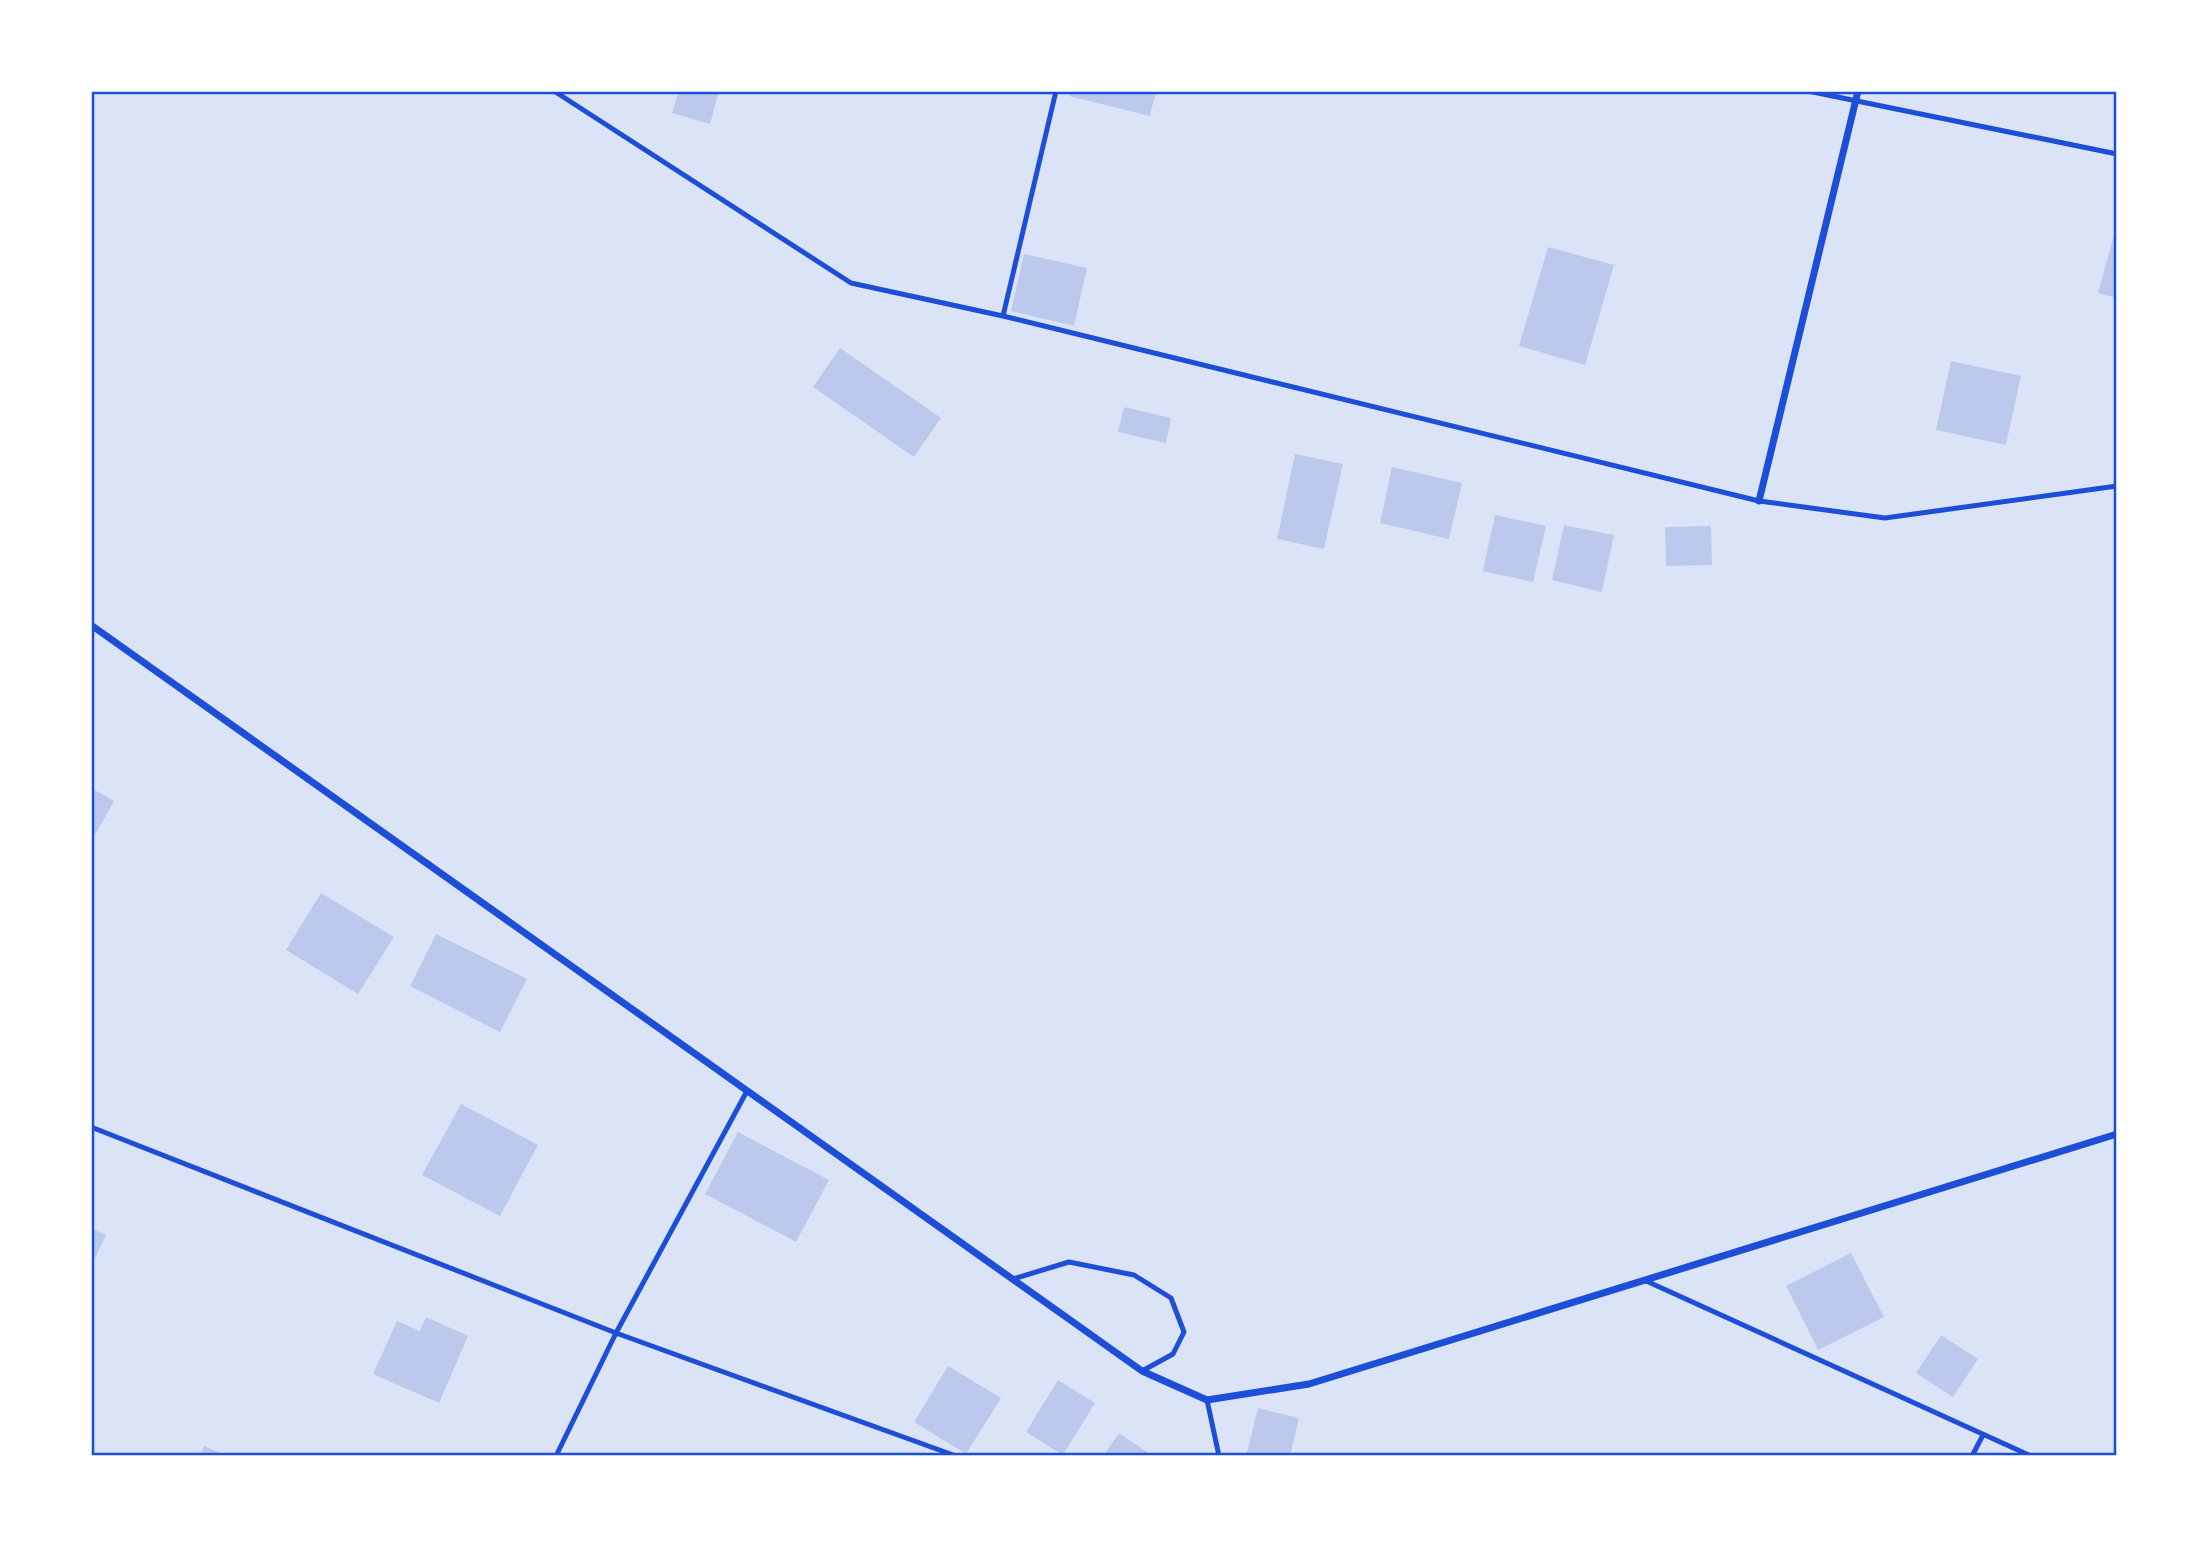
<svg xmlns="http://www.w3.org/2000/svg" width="2208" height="1547" font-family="Lato,sans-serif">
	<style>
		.green { fill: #dbe4f7 }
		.building { fill: #bdc9ec }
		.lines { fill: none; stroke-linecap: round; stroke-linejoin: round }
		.service { stroke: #1d4ed8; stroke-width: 5 }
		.minor { stroke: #1d4ed8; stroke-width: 7 }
		.neatline { fill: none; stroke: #1d4ed8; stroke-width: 2.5 }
	</style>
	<rect width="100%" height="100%" fill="#f2f2f2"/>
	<path class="green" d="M91 91H2117V1456H91Z"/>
	<path class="building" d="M679 91H719L710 124 672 113Z
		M1070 91H1156L1150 116 1069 96Z
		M2117 224V298L2098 293Z
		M1548 247 1614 265 1585 365 1519 346Z
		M1024 254 1087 268 1074 326 1011 311Z
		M840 348 941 418 914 457 813 387Z
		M1951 361 2021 376 2006 445 1936 430Z
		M1124 407 1171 418 1166 443 1118 432Z
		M1295 454 1343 464 1324 549 1277 539Z
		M1392 467 1462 483 1449 539 1380 523Z
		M1495 515 1546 526 1533 582 1483 571Z
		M1564 525 1614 535 1602 592 1552 580Z
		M1711 526 1712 565 1666 566 1665 527Z
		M91 788 114 801 91 842Z
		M321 893 394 937 358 994 286 950Z
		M436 934 527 979 500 1032 410 986Z
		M461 1104 538 1145 500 1216 422 1175Z
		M738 1132 829 1180 796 1242 705 1194Z
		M91 1228 106 1235 91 1266Z
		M1851 1253 1884 1317 1818 1350 1786 1286Z
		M426 1317 468 1336 439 1403 373 1374 397 1321 420 1331Z
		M1941 1335 1978 1359 1953 1397 1916 1373Z
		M948 1366 1001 1398 966 1454 914 1422Z
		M1058 1380 1095 1403 1063 1455 1026 1432Z
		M1258 1408 1299 1418 1290 1456H1246Z
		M1119 1433 1153 1456H1103Z
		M204 1446 227 1456H200Z"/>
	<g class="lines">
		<path class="service" d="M554 91 851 283 1003 316 1759 501 1885 518 2117 486
			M1808 91 2117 154
			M1003 316 1056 91
			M91 1127 616 1333 956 1456
			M1013 1279 1069 1262 1134 1275 1171 1298 1184 1332 1173 1354 1142 1371
			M1644 1280 2031 1456
			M1207 1400 1219 1456
			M556 1456 616 1333 747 1091
			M1972 1456 1983 1435"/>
		<path class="minor" d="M1759 501 1858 91
			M91 625 1142 1371 1207 1400 1309 1384 2117 1134"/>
	</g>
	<rect width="2208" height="1547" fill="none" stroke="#ffffff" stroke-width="186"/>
	<rect x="93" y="93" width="2022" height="1361" class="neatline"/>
</svg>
